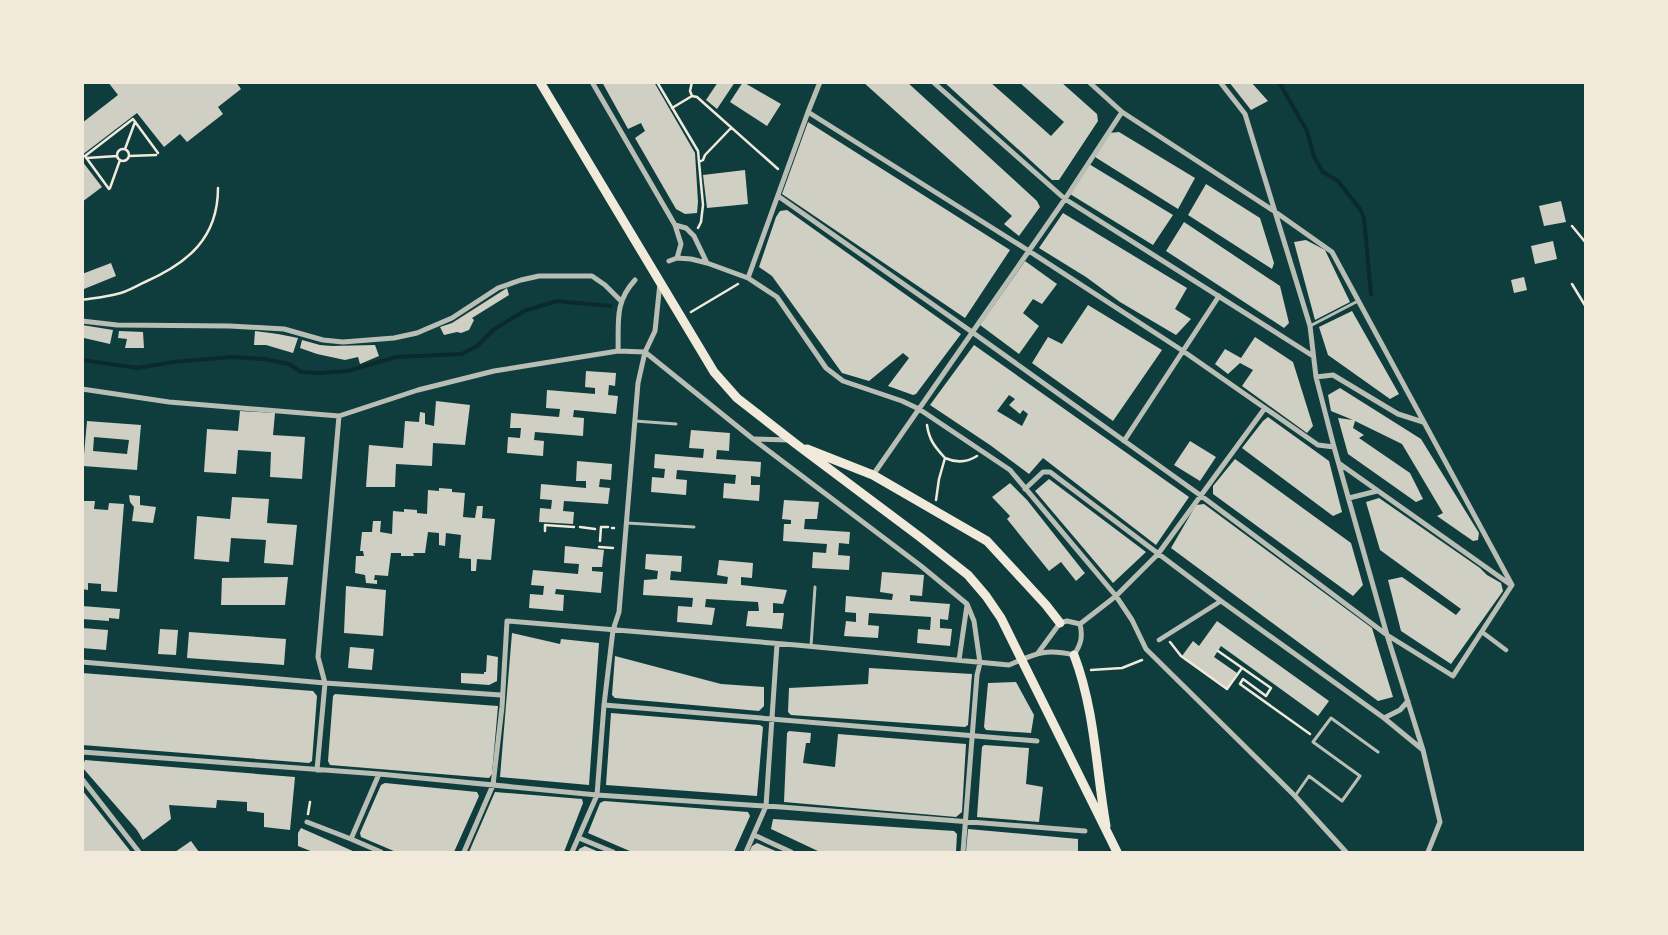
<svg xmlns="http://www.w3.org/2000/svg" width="1668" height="935" font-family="'IBM Plex Sans',sans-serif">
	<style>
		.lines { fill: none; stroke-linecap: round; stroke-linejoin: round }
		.stream { stroke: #0a2a2b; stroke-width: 4 }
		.building { fill: #cfcfc3; fill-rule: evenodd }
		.path { stroke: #f1e9da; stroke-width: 2.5 }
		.service { stroke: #b8beb3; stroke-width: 3 }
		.pedestrian { stroke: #b8beb3; stroke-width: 4.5 }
		.minor { stroke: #b8beb3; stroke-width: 5 }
		.primary { stroke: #f1e9da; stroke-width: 9 }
	</style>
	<rect width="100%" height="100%" fill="#0f3d3e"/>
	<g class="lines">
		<path class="stream" d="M1279 82 1307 131 1314 157 1323 172 1338 181 1360 209 1364 218 1371 294
			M82 360 138 368 173 362 231 357 264 359 289 364 301 372 320 373 348 371 396 357 462 354 477 346 493 330 524 311 557 301 610 306"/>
	</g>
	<path class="building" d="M108 82H236L241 89 218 107 223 114 187 142 180 134 164 147 137 113 82 155V123L118 95Z
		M602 82H654L695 153 698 202 697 213 685 214 676 209 635 138 645 131 641 123 628 129Z
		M718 82H735L717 109 706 100Z
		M743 82 781 104 767 126 730 102Z
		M863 82H907L1037 201 1040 207 1019 236 1004 224 1012 216Z
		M944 82H990L1051 136 1064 122 1019 82H1061L1097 114 1098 121 1059 180H1052Z
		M1229 82H1251L1268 101 1251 110Z
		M808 122 1010 250 965 318 782 194Z
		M1119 132 1195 178 1178 209 1095 157 1109 133Z
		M82 161 102 187 82 202Z
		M1089 164 1173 215 1153 245 1070 194Z
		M745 170 748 204 707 208 703 175Z
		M1206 184 1260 218 1274 263 1272 269 1188 215Z
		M1561 201 1566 222 1544 226 1539 206Z
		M787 210 961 334 916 394 913 395 888 386 909 358 903 353 869 381 842 373 772 276 759 267 776 217 780 211Z
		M1063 213 1187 288 1175 309 1191 319 1176 335 1120 302 1086 277 1039 248Z
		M1184 222 1280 286 1289 323 1284 328 1166 251Z
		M1306 240 1325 250 1350 302 1315 320 1294 242Z
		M1553 241 1557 259 1535 264 1531 246Z
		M1025 261 1057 284 1042 304 1033 299 1023 313 1039 326 1019 354 980 325Z
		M111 263 116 276 84 289 82 274Z
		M1524 277 1527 290 1514 293 1511 280Z
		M507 288 509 295 472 318 474 320 469 330 461 333 457 332 444 335 440 327 452 323Z
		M1088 305 1162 350 1113 421 1032 363 1048 337 1062 344Z
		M1352 311 1399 394 1390 399 1328 355 1319 327Z
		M82 325 113 330 110 344 84 338 82 336Z
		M119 331 143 332 144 348H125L127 339 118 338Z
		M255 331 278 334 298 338 293 353 266 345H254Z
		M1255 337 1293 362 1313 426 1307 433 1242 386 1253 370 1240 363 1228 374 1215 364 1225 349 1241 358Z
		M302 340 320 345 332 346 375 345 379 356 360 364 358 357 345 360 317 354 300 348Z
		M974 345 1189 497 1156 545 1043 458 1029 474 990 445 930 405ZM1009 395 1015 399 1009 405 1020 414 1023 410 1028 414 1022 426 997 411Z
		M586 371 616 373 615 386 609 385 608 395 618 396 616 414 574 410 573 417 584 418 583 436 535 432 534 440 544 441 543 456 507 453 508 437 520 438 521 428H510L511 413 559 417 560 409 546 408 547 390 595 394V388L585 387Z
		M1340 388 1421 439 1479 533 1478 540 1473 541 1437 516 1443 513 1402 444 1355 421 1353 428 1364 435 1359 438 1410 473 1423 499 1416 502 1348 454 1338 418 1353 420 1331 411 1328 395Z
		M436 401 470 405 465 445 433 443 432 466 396 464 395 487H366L369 445 403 448 405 421 419 422 420 412 425 413V424L434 426Z
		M240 411 275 413 273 435 305 437 302 479 270 477 271 452 238 450 236 474 204 472 207 429 238 431Z
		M1268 417 1329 461 1342 512 1333 516 1242 448 1263 421Z
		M87 421 141 425 137 470 83 466ZM94 437 129 440 127 454 93 451Z
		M691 430 730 433 729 451 717 450 716 459 761 462 760 477 751 476V485H760L759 501 723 498 724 483 735 484 736 475 677 470 676 479 687 480 686 495 651 492 652 477 664 478 665 469 654 468 655 454 703 458 704 449 689 448Z
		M1190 441 1216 457 1200 481 1174 465Z
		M1235 459 1351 543 1363 585 1353 596 1213 494V486Z
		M577 461 612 464 611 480 600 479 599 487 610 488 608 504 564 501 563 511 574 512 573 524 539 522 540 508 551 509 552 500 540 499 541 484 586 488V481H576Z
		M1049 479 1146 552 1113 583 1035 491Z
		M1010 483 1027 500 1084 572 1085 573 1076 581 1061 562 1049 571 1007 519 1010 516 992 497Z
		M439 488 452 489V492L465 493 463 517 475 518 477 506H483L482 518 495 519 491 560 477 559 476 571H471V559L459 558 461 535 446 533 445 546 439 545V533L428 532 425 553H413L414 556H401V553H391L388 576 375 575 374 580H377V584L366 583 365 575 355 573 356 556H364L363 551H360L362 532H372L373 521H381L380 532 392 534 393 511 404 512V509L417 510V513L427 514 428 490 439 491Z
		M129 495 140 496V505L156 507 153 523 132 521 134 507 130 502Z
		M232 497 269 499 267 523 297 525 293 565 264 563 266 540 231 538 229 562 194 559 197 516 230 519Z
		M1379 498 1480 568 1487 575 1501 583 1503 591 1451 664 1401 631 1388 580 1402 577 1456 615 1461 609 1380 550 1366 502Z
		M784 500 819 502 817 519H805L804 529 850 532 849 544 839 543 838 555 850 556 849 570 812 568 813 552 826 553 827 544 783 541 784 524H791V520L782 519Z
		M82 501H95L94 509 108 510 109 503 124 504 117 592 101 591V584L88 583V590L82 589Z
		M1204 504 1372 628 1393 697 1378 701 1171 548 1196 505Z
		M565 546 604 550 602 567H592V571L603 572 601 593 556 589 555 594 564 595 563 611 529 608 530 594 543 595 544 586 531 585 533 570 578 574 579 564 564 563Z
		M646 554 682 556 681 572 671 571 670 580 727 584 728 577 717 575 719 560 753 563 752 578 741 577V585L787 590 783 604 773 603V613H784L782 629 746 626 748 611H759L758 602 706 599 705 607 715 608 712 625 677 622 678 606 692 607 693 598 643 595 644 580 657 579 658 571 645 569Z
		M882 572 924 575 922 596 910 595V601L950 604 948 620 940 619V628L952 629 950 646 917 643 918 629 930 630 931 617 869 613 868 625 879 626 878 638 844 636 846 621 856 622V613L845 612 846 596 892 600 893 594 880 592Z
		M288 577 285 605H221L222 578Z
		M346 586 386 590 383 636 344 633Z
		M82 606 120 609 119 619 109 618V621L82 619Z
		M1217 621 1329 701 1318 716 1221 646 1214 657 1237 673 1227 688 1182 656 1193 641 1199 646Z
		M82 628 108 630 106 650 82 648Z
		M160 629 178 630 176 655 158 654Z
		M189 632 286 639 284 665 187 658Z
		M512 633 560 644 561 639 599 643 589 785 500 777Z
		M350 647 374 649 372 670 348 668Z
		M487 655 498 657 497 681 489 685 461 683V673L484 674V672H486Z
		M615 656 721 684 764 687V706L759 711 615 698 612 695Z
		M869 668 972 674 968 725 965 727 791 715 788 712 789 688 868 684Z
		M82 673 313 691 317 696 312 761 309 763 82 745Z
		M1016 682 1034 715 1031 733 986 730 984 727 988 683Z
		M335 694 498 706 492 774 489 778 330 765 328 761 333 696Z
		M611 713 760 725 763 727 757 796 606 785Z
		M789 731 811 733 810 743H806L803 763 835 767 838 734 966 744 962 812 956 817 784 802 787 733Z
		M984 745 1029 748 1026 784 1043 787 1039 822 977 817 982 747Z
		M85 760 295 777 290 830 264 827V813L247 811V802L217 800 216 808 169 805 171 819 143 840 137 830 82 767Z
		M385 783 477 792 479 796 454 852H396L361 837 360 833 381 785Z
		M82 790 131 852H82Z
		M495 792 582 799 583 803 564 852H469Z
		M604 801 748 812 750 816 734 852H632L588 833 600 803Z
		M773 819 954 831 957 834 956 852H820L771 829Z
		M301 828 355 852H313L298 846V833Z
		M968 829 1078 839V852H966Z
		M191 841 199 852H175Z
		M757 843 778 852H749L752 846Z
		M585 846 599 852H578L579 849Z"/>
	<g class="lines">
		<path class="path" d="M657 82 698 151 703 205 701 222 698 228
			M692 96 690 91 692 82
			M672 108 692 96 697 97 778 169
			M117 155a6 6 0 1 1 12 0a6 6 0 1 1-12 0Z
			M125 149 135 122
			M129 156 156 155
			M87 158 117 156
			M699 162 703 160 705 155 731 128
			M110 188 120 160
			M109 189 85 156 133 119 158 153
			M1572 226 1586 243
			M1572 284 1586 307
			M82 300C94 298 106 297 117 294 127 292 136 286 145 282 188 263 218 238 218 188
			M691 312 738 284
			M927 425C929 440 935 447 945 458L939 479 936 500
			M945 458C956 463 966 463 977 456
			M580 527 595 529
			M612 528H614
			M545 531V525L574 527
			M600 541 601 527H608
			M599 547 613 548
			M1170 642 1181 656 1227 689 1242 668
			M1218 651 1271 688 1266 696 1243 679 1240 684 1310 734
			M1091 670 1122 668 1142 660
			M308 814 310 802"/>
		<path class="service" d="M1310 326 1358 301
			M635 421 676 424
			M627 523 694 527
			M811 646 815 587
			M1295 796 1309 776 1342 801 1360 776 1313 742 1331 718 1378 752"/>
		<path class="pedestrian" d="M1482 632 1506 650
			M1159 640 1221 601"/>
		<path class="minor" d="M592 82 675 225 681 244 677 258
			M933 82 1065 199 1313 356
			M1220 82 1245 114 1310 326 1316 377 1334 447 1387 635 1423 750 1440 822 1428 852
			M808 112 1029 251 1183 351 1318 445 1334 447
			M778 196 972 332 1200 495 1387 635 1453 676 1512 585 1332 252 1274 211 1122 112 1089 82
			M675 225 686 228 694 236 707 263
			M669 261 677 258 691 259 707 263 748 278 777 297 826 368 843 381 902 401 919 409 1010 470 1116 596 1132 620 1146 649 1295 796 1346 852
			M748 278 808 112 820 82
			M82 321 117 325 230 326 284 329 323 340 343 342 394 338 417 333 452 318 498 288 521 280 539 276H592L605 285 621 301
			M618 351C619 322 614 303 635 280
			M1316 377 1333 375 1398 414 1423 422
			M82 389 169 402 339 416 418 390 494 371 618 351 645 352 753 439 921 566 967 604 974 621 980 663 977 675 963 852
			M754 439 790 440
			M1124 441 1219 296
			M1340 464 1511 585
			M873 475 1065 199 1122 112
			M1025 489 1043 472H1050L1221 601 1384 718 1423 750
			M1349 498 1377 491
			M1080 624 1116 596 1158 554 1265 408
			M1038 653 1060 623 1067 621 1080 624
			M959 660 967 605
			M82 662 325 683 501 695
			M604 705 1037 741
			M1384 718 1400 710 1408 701
			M82 752 379 774 597 795 781 807 1085 831
			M317 770 325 683 318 657 339 416
			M379 774 351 839 381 852
			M82 779 139 852
			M307 822 351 839
			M754 835 791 852
			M579 838 613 852
			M464 852 493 785 502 707 507 621 796 645 1009 665C1035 654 1044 648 1074 655 1081 644 1083 637 1080 624
			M572 852 597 795 604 705 613 630 619 612 638 383 645 352 655 331 660 283
			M746 852 766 806 777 644"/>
		<path class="primary" d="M540 82 714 372 737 398 796 444 920 537 968 575 986 596 1001 618 1117 852
			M807 449 873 475 987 541 1046 605 1060 623
			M1074 655C1095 710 1096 769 1106 826"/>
	</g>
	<rect width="1668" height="935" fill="none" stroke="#f1e9da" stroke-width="168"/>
</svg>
